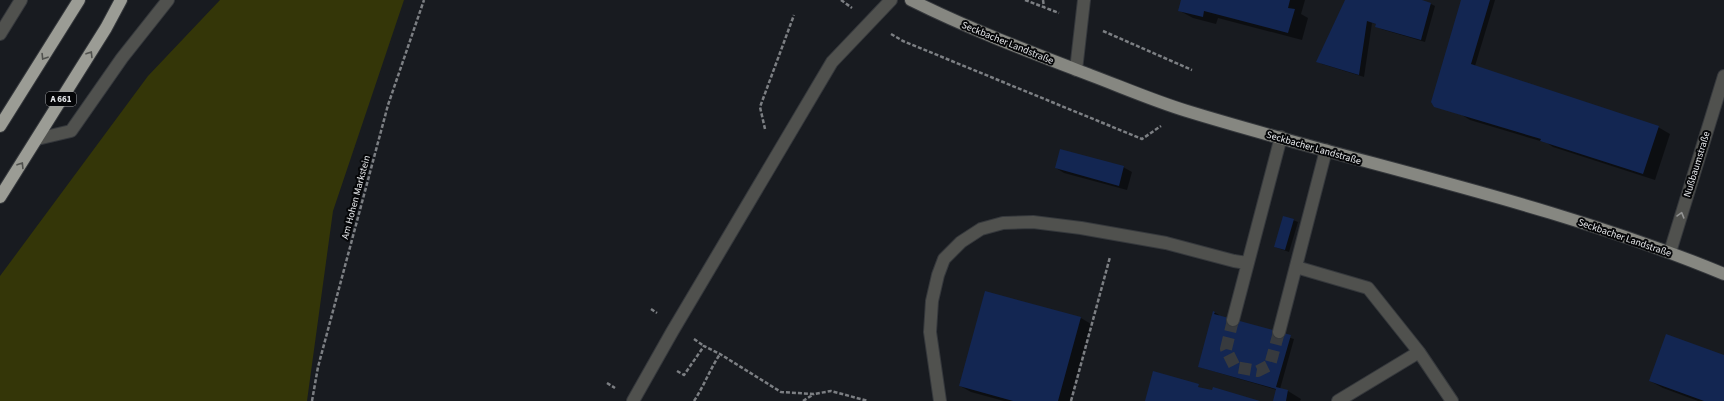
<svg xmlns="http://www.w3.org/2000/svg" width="1724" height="401" font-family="'Source Sans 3',sans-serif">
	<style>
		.green { fill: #343608 }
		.shadow { fill: #0007 }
		.building { fill: #132652 }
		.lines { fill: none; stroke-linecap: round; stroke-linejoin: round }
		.minor-tunnel { stroke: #373a3e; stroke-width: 12; stroke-dasharray: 12 6; stroke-linecap: butt }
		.minor-casing { stroke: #35383c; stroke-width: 14 }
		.major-casing { stroke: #35383c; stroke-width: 14 }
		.highway-casing { stroke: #35383c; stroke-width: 14 }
		.path { stroke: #7c7f83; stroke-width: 2.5; stroke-dasharray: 4 2; stroke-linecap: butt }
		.minor { stroke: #50514e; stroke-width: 12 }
		.major { stroke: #868781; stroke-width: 12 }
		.highway { stroke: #9b9c95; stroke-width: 12 }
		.oneway { stroke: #50514e }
		.oneway2 { stroke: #939494 }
		.labels { text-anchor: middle; stroke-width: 4; stroke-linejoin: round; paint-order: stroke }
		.shield { fill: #050608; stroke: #a2a4a6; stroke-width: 1 }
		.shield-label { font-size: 9px; font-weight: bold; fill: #e5e7ea }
		.street-label { font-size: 10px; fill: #e5e7ea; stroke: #050608 }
	</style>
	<rect width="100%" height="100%" fill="#181b20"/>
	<path class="green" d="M220 0H404L333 211 307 401H0V276L148 76Z"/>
	<path class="shadow" d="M1182 0H1305L1301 14 1308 18 1302 40 1218 18 1216 24 1193 18 1180 11Z
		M1350 0H1418L1431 4 1435 6 1425 42 1381 29 1376 26 1377 24 1372 23 1364 77 1322 64 1317 61Z
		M1463 0H1495L1475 66 1658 127 1670 134 1655 180 1553 147 1547 143 1470 120 1462 115 1435 106Z
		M1123 167 1132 172 1127 190 1064 173 1056 168Z
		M1293 220 1298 222 1289 252 1275 247Z
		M1214 312 1219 315V316L1294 339 1280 389 1288 391 1301 399 1300 401H1274L1277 390 1199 367Z
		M1081 318 1091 324 1070 401H1004L971 392 960 386Z
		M1724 356V401H1698L1663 388 1650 381Z"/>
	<path class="building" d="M1181 0H1290L1288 8 1295 9 1288 33 1204 11 1203 17 1178 11Z
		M1345 0H1422L1431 3 1421 40 1375 27 1376 24 1367 21 1359 75 1316 62Z
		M1461 0H1490L1471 64 1659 126 1643 174 1540 141 1541 139 1434 107 1431 102Z
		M1060 149 1124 166 1119 186 1055 168Z
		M1283 216 1294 219 1285 250 1274 247Z
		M985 291 1081 317 1058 401H1013L959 386Z
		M1213 311 1215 312 1214 314 1291 335 1276 387 1288 390 1286 401H1273L1276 389 1198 367Z
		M1666 334 1724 355V401H1704L1649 381Z
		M1153 371 1199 384 1198 387 1212 390 1213 387 1260 401H1145Z"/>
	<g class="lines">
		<path class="minor-tunnel" d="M1233 320 1226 349 1235 367 1258 371 1270 365 1279 332"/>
		<defs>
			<path id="minor" d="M0 34 21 0
				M1076 70 1084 0
				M37 139 71 131 122 58 168 0
				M1670 252 1724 76
				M1296 267 1368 288 1419 352 1452 401
				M1233 320 1281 137
				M1279 332 1326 150
				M633 401 672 332 832 62 891 0
				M940 401 930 332 932 301 938 275 944 259 961 242 981 229 1003 223 1033 222 1081 228 1166 243 1234 261 1247 263
				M1338 401 1419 352"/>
			<path id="major" d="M911 0C969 29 1030 52 1090 75 1122 87 1154 101 1187 111 1366 166 1551 202 1724 274"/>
			<path id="highway" d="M0 126 79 0
				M0 197 106 28 121 0"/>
		</defs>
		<use href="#minor" class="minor-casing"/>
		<use href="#major" class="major-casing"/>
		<use href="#highway" class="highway-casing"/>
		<path class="path" d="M841 0 852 8
			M1025 0 1059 13
			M1043 0 1044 7
			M1103 31 1192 70
			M891 34 903 41 1142 139 1161 126
			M765 129 760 107 794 15
			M651 309 657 313
			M694 339 704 346
			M677 371 684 375 704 346 720 354 781 392 814 394 831 391 868 401
			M607 383 615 388
			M312 401 318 367 388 105 424 0
			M694 401C704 386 710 369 720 354
			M803 401 814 394
			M1071 401 1110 257"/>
		<use href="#minor" class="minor"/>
		<use href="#major" class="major"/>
		<use href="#highway" class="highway"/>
	</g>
	<defs><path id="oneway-chevron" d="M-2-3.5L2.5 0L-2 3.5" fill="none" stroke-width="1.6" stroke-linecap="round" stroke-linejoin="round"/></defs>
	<g class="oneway">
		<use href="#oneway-chevron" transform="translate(90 54) rotate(-58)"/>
		<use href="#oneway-chevron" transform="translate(44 57) rotate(122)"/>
		<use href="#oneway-chevron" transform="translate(21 165) rotate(-58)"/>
	</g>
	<use class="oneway2" href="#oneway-chevron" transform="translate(1681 215) rotate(-74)"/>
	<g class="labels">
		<rect class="shield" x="46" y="92" width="30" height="14" rx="3"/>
		<g class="shield-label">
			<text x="61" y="102">A 661</text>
		</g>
		<g class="street-label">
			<text transform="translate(1008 42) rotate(22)" y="4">Seckbacher Landstraße</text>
			<text transform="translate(1314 147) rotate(16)" y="4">Seckbacher Landstraße</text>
			<text transform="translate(1696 164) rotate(-73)" y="4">Nußbaumstraße</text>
			<text transform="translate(355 197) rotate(-75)" y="4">Am Hohen Markstein</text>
			<text transform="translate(1625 237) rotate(19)" y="4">Seckbacher Landstraße</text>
		</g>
	</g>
</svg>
